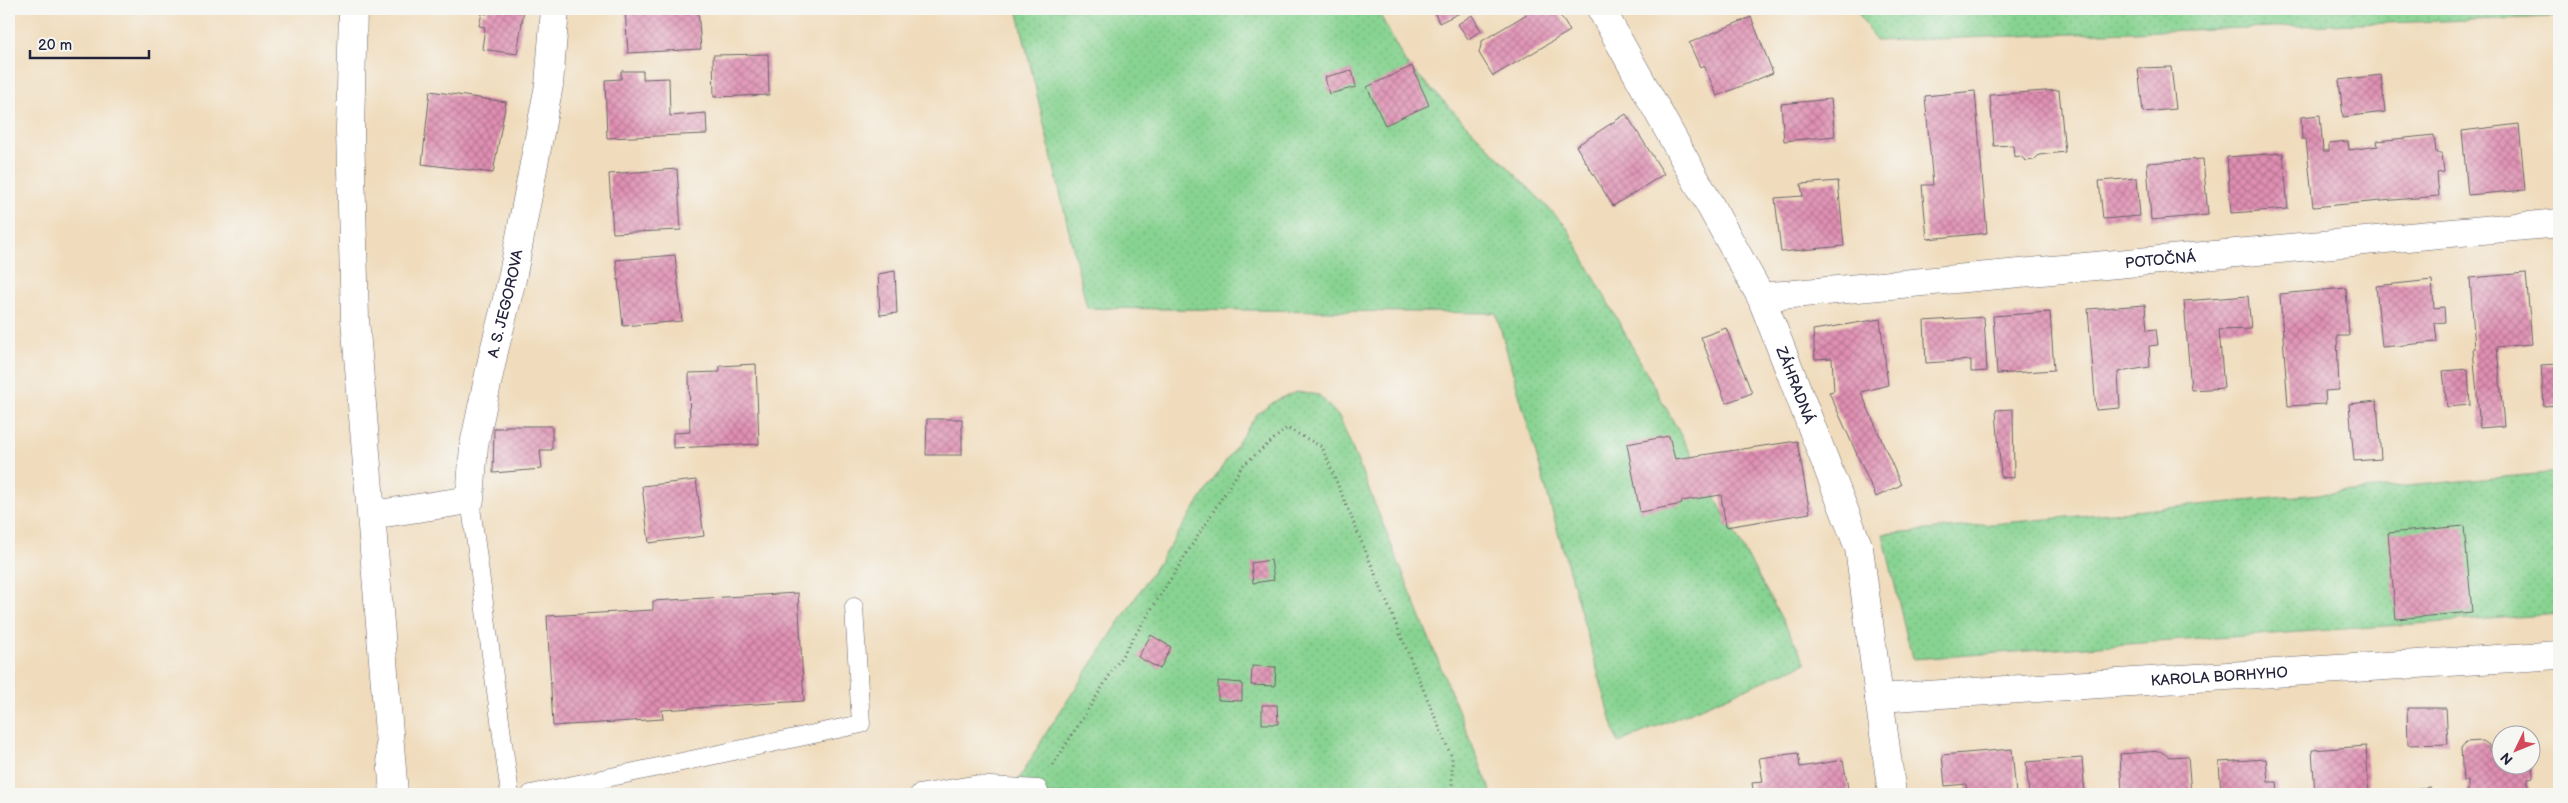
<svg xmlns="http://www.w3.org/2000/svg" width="2568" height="803" font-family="'Balsamiq Sans',sans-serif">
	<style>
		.garden { fill: url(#garden-dots); stroke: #547a66 }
		.building { fill: url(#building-cross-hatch) }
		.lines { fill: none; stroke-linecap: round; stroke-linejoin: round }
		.lane-casing { stroke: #6a6368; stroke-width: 19 }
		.street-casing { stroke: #6a6368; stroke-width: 29 }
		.primary-casing { stroke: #6a6368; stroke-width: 29 }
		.path { stroke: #6a6368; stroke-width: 3; stroke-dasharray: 1 4; stroke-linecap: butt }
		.lane { stroke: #fff; stroke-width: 18 }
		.street { stroke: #fff; stroke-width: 28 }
		.primary { stroke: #fff; stroke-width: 28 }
		.labels { text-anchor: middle; stroke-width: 4; stroke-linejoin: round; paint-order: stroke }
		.street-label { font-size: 15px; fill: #22223b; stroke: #f6f6f2 }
	</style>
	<defs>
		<pattern id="garden-dots" width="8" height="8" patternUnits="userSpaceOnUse" patternTransform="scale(1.25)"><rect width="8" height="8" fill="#87d391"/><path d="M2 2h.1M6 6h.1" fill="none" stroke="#74b57e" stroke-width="1.8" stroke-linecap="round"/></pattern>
		<pattern id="building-cross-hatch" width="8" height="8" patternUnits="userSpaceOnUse" patternTransform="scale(1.25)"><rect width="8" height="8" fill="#e08fb2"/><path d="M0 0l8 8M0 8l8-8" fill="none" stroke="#b57492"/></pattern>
	</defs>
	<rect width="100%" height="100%" fill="#f6f6f2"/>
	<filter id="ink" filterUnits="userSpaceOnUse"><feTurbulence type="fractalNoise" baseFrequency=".02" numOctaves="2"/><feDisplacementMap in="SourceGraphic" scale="10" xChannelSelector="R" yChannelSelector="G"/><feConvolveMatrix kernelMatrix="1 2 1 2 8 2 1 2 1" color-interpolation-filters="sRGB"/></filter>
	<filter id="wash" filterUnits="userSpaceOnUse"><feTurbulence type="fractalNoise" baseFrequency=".0096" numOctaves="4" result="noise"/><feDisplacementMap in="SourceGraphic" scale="20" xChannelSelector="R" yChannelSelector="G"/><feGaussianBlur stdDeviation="1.12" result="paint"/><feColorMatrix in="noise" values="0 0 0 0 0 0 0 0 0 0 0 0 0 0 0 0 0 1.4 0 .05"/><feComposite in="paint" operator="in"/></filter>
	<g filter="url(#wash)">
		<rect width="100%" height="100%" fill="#f0dcbc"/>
		<path class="garden" d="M1017 9H1377L1405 62 1566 226 1806 663 1618 743 1496 313 1087 308Z
			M1856 9H2557L2555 17 1876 41Z
			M1296 392 1319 395 1340 418 1492 794H1015V786L1048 730 1257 414 1277 400Z
			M2559 472V614L1912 659 1883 534Z"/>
		<g id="blocks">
			<path class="building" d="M488 9H524L517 54 482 49 485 27 479 26 482 13 487 14Z
				M625 9H698L701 49 628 53Z
				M1433 9H1468L1439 23Z
				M1535 9H1556L1570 31 1493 76 1479 53 1482 41Z
				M1472 15 1481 31 1468 39 1458 24Z
				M1751 17 1773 73 1717 96 1704 65 1700 67 1689 43Z
				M768 54 769 95 714 97 713 55Z
				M1412 66 1429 105 1385 125 1367 87Z
				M2171 67 2176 109 2143 112 2138 68Z
				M1352 70 1356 87 1329 94 1325 77Z
				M621 71H643V79L669 78 670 116 706 113 707 134 607 138 605 80 621 79Z
				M2381 75 2385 112 2343 117 2339 80Z
				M2059 90 2065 152 2039 155 2034 160 2026 161 2020 156 2014 157 2013 145 1994 146 1990 95Z
				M430 91 506 102 493 173 422 164Z
				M1975 91 1987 233 1927 239 1922 185H1933L1925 96Z
				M1831 99 1835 136 1784 141 1781 104Z
				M1626 114 1664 174 1613 206 1576 146Z
				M2320 115 2323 151H2329V143L2348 141 2349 150 2378 146 2377 141 2434 135 2436 153H2442L2444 172 2437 173 2439 196 2313 207 2306 139H2302L2301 117Z
				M2519 124 2525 190 2468 195 2462 131Z
				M2283 153 2288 209 2231 213 2227 157Z
				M2203 159 2208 215 2151 220 2147 163Z
				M677 169 681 230 613 233 609 174Z
				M2137 178 2140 216 2103 219 2099 181Z
				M1838 181 1844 246 1781 252 1775 198 1803 196 1801 184Z
				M675 255 682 321 623 326 616 260Z
				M895 271 897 313 880 315 878 274Z
				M2526 273 2532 344 2497 347 2504 426 2480 428 2473 349H2475L2470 278Z
				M2432 280 2434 308 2444 307 2445 322 2435 323 2437 342 2382 347 2376 286Z
				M2346 288 2349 336H2337L2339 390 2325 391 2326 404 2288 406 2280 294Z
				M2248 296 2251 329 2219 330 2224 388 2191 390 2184 301Z
				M2145 305 2147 330 2156 329 2158 345 2149 346 2150 367 2118 372 2120 408 2096 410 2088 309Z
				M2050 312 2054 370 1997 374 1993 316Z
				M1984 317 1987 371 1971 372V360L1926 363 1924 321Z
				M1880 319 1888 385 1861 392 1901 485 1876 497 1829 392 1834 391 1832 358 1815 359 1813 330Z
				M1726 328 1752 393 1726 403 1701 337Z
				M756 364 759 444 673 448V433L690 432 689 373 720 372V366Z
				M2559 364V405L2544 406 2541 365Z
				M2468 369 2470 405 2447 407 2443 371Z
				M2377 401 2381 459 2354 461 2349 404Z
				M2013 409 2014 478 2001 477 1996 410Z
				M927 419H962V455H926Z
				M505 426H552V450H540L542 469 493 473 494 428H505Z
				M1669 436 1675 459 1797 441 1810 513 1726 527 1721 495 1681 501 1682 504 1640 512 1627 444Z
				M696 480 704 536 649 543 642 486Z
				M2464 526 2472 612 2396 619 2388 533Z
				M1271 560 1274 580 1253 583 1251 563Z
				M798 593 804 701 662 710 663 719 553 726 547 616 653 610V601Z
				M1151 635 1171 647 1160 669 1138 657Z
				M1252 666 1276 667 1275 686 1251 685Z
				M1218 681 1242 683V701L1218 700Z
				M1262 705H1277L1278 724H1262Z
				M2407 708H2446L2448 744 2408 745Z
				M2483 741 2489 745V751L2500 750V766H2530L2532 755 2533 777 2528 778V793L2534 792V794H2468V781H2463L2461 748 2466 742Z
				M2366 746 2369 794H2315L2312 750Z
				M2012 749 2016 794H1967L1966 784 1945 786 1942 755Z
				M2160 751 2169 757 2188 756 2191 794H2122L2120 754Z
				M1798 753 1800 767 1843 760 1849 794H1754L1752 783 1763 782 1759 758Z
				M2082 758 2085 794H2029L2026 762Z
				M2266 759 2268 782H2277L2278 794H2221L2219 762Z
				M2430 787V794H2413L2412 789Z"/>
		</g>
	</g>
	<g filter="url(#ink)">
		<use href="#blocks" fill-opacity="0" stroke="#6a6368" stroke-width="1"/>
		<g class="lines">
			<defs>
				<path id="lane" d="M470 500 510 794
					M531 794 861 724 854 607
					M919 794 974 785 1038 789 1040 794"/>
				<g id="street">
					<path id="s1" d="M1601 9 1761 297 1859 548 1892 794"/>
					<path id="s2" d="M1761 297 2559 223"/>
					<path id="s3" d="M372 515 470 500 474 445 494 351 512 279 549 85 555 9"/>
					<path id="s4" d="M1879 698 2559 655"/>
				</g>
				<path id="primary" d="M353 9 350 130 355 319 394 794"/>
			</defs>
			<use href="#lane" class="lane-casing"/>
			<use href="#street" class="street-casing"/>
			<use href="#primary" class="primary-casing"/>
			<path class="path" d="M1053 765 1242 466 1287 428 1322 447 1452 758V794"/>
			<use href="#lane" class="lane"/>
			<use href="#street" class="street"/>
			<use href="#primary" class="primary"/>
		</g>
	</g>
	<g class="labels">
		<g class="street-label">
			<text dy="5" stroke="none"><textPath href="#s2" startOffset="401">POTOČNÁ</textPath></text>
			<text dy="5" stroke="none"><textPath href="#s3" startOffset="299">A. S. JEGOROVA</textPath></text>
			<text dy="5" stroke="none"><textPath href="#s1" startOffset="424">ZÁHRADNÁ</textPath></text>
			<text dy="5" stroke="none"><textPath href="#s4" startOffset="341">KAROLA BORHYHO</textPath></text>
		</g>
	</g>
	<rect width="2568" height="803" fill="none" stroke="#f6f6f2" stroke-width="30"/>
	<g transform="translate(2516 750) rotate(227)"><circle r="24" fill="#f6f6f2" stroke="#a1a1a9"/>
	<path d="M0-4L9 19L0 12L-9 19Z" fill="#d1495b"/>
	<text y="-8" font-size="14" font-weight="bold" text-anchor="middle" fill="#22223b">N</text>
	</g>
	<path d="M30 50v8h119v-8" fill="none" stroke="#22223b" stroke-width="2.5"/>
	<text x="38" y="50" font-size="15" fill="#22223b" stroke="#f6f6f2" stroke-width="4" paint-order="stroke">20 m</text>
</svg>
